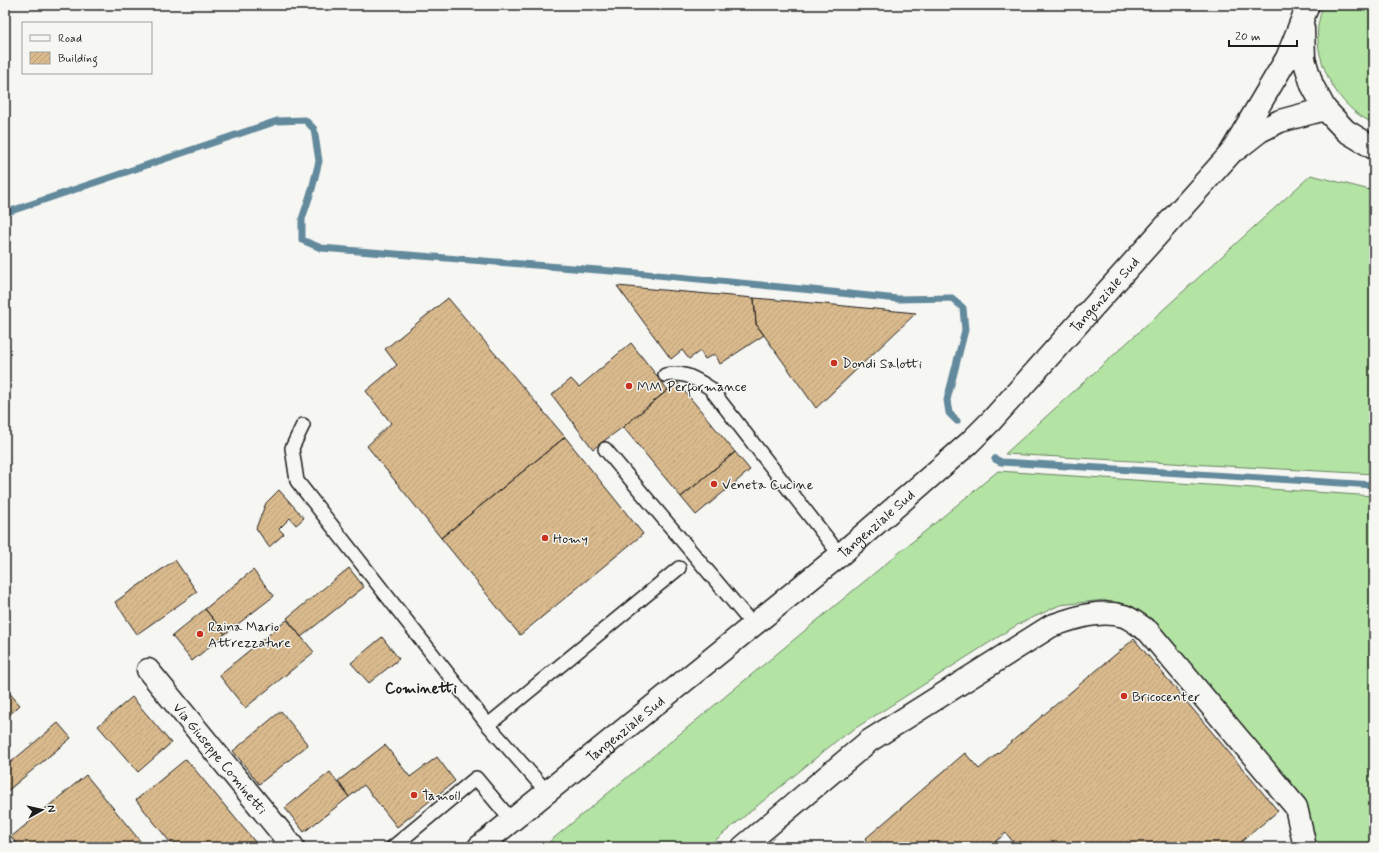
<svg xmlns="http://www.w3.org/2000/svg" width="1379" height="852" font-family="Mynerve,sans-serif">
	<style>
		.grass { fill: #b3e4a4; stroke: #688060 }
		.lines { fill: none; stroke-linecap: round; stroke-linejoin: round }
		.stream { stroke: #628a9c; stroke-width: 7 }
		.building { fill: url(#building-hatch); stroke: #1c1c1c }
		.service-casing { stroke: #1c1c1c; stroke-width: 16 }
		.minor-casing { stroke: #1c1c1c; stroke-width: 25 }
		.primary-casing { stroke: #1c1c1c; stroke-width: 25 }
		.service { stroke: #f6f6f2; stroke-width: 13 }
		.minor { stroke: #f6f6f2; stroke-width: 22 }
		.primary { stroke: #f6f6f2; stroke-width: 22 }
		.poi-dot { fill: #c8321e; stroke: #f6f6f2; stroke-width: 1.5 }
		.labels { text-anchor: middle; stroke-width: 3; stroke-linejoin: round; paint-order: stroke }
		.street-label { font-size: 14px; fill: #1c1c1c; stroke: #f6f6f2 }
		.poi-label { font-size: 14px; fill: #1c1c1c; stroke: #f6f6f2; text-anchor: start }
		.neighbourhood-label { font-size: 15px; font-weight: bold; fill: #1c1c1c; stroke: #f6f6f2 }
	</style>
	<defs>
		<pattern id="building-hatch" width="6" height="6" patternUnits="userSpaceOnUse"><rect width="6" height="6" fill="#daba8d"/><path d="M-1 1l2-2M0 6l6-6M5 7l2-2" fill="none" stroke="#ba9f79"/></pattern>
	</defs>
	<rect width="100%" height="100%" fill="#f6f6f2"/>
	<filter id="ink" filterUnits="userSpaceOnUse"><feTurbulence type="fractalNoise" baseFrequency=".025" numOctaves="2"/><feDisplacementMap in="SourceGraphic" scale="8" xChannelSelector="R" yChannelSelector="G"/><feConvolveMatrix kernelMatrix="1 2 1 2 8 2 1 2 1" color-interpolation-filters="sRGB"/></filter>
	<g filter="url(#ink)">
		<path class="grass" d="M1323 5H1374V123C1339 110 1314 63 1318 26 1319 19 1321 12 1323 5Z
			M1311 175 1374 191V474L1005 454Z
			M998 471 1374 496V844L1370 847H1338L1337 843 1312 847 1304 802 1145 616 1104 600 1060 605 1017 625 840 738 707 847H543Z"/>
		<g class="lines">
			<path class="stream" d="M5 213 277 121 305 120 314 129 319 161 312 189 302 219V240L321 248 636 273 812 290 898 299 952 298 963 308 965 330 947 400 949 413 957 421
				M995 459 1001 462 1374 485"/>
		</g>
		<path class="building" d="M617 286 754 298 756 324 764 335 720 364 715 354 705 359 700 351 689 359 682 350 671 359Z
			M448 298 565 437 441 538 367 446 391 423 366 391 397 365 385 349Z
			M754 298 824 304 916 313 816 408 756 324Z
			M631 343 668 390 623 427 593 449 552 395 571 379 579 387Z
			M677 382 735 452 681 497 623 427Z
			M565 437 643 534 520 635 441 538Z
			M735 452 750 470 696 515 681 497Z
			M279 490 304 518 296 525 290 518 279 529 284 534 269 547 256 528 266 503Z
			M175 560 197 592 137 634 115 602Z
			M349 568 364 587 301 637 287 618Z
			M253 570 274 596 225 634 205 609Z
			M205 609 225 634 192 661 172 636Z
			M287 620 314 652 245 708 219 675Z
			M382 637 399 659 369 683 351 663Z
			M1134 639 1278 811 1235 847H1017L1006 833 989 847H872L865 839 965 753 979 769Z
			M5 688 20 705 5 719Z
			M132 697 171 743 138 772 98 726Z
			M281 711 308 745 259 784 233 751Z
			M58 723 71 738 5 793V767Z
			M385 745 410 777 437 757 455 781 397 827 364 785 349 797 338 781Z
			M186 759 256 843 251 847H174L136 800Z
			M330 772 349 797 304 832 285 808Z
			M86 775 145 847H20L11 837Z"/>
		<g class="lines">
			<defs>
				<path id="service" d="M665 375C684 371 694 378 710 388L840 555
					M303 425 292 448 297 481 488 725 547 792
					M605 449 753 625
					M488 725 679 568
					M393 847 476 778 512 821"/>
				<g id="minor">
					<path id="s1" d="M148 670 293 847"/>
					<path d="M743 847 869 741 1051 626C1074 618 1099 609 1124 616 1132 619 1141 627 1148 631L1296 807 1305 847"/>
				</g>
				<g id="primary">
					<path d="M1303 28 1304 59 1312 85 1325 109 1346 131 1374 148"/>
					<path d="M1237 149 1260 131 1280 121 1325 109"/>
					<path id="s2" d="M479 847 840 555 969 443 991 421 1230 154 1287 58 1308 5"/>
				</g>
			</defs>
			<use href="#service" class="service-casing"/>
			<use href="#minor" class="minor-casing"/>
			<use href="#primary" class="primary-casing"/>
			<use href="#service" class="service"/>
			<use href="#minor" class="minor"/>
			<use href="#primary" class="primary"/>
		</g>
	</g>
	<g class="poi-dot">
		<circle cx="834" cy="363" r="4"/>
		<circle cx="629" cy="386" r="4"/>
		<circle cx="714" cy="484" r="4"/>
		<circle cx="545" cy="538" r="4"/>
		<circle cx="200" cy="634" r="4"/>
		<circle cx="1124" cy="696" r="4"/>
		<circle cx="414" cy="795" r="4"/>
	</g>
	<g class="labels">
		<g class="street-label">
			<text dy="5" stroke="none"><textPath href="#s2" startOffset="836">Tangenziale Sud</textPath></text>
			<text dy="5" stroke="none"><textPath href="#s2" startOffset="512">Tangenziale Sud</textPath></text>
			<text dy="5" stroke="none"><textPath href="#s2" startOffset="188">Tangenziale Sud</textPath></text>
			<text dy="5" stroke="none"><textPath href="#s1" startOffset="114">Via Giuseppe Cominetti</textPath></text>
		</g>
		<g class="poi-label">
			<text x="842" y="368">Dondi Salotti</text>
			<text x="637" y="391">MM Performance</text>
			<text x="722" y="489">Veneta Cucine</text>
			<text x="553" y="543">Homy</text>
			<text x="208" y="631">Raina Mario<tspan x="208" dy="16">Attrezzature</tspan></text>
			<text x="1132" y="701">Bricocenter</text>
			<text x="422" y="800">Tamoil</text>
		</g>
		<g class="neighbourhood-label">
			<text x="421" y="693">Cominetti</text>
		</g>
	</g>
	<rect width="1379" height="852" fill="none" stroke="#f6f6f2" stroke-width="20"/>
	<rect x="10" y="10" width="1359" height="832" fill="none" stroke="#1c1c1c" stroke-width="1.5" filter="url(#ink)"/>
	<rect x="22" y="22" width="130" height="52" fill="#f6f6f2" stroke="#9f9f9c"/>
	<rect x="30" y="35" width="20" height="6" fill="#f6f6f2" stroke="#9f9f9c"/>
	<text x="58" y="42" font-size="12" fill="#1c1c1c">Road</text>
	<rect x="30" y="52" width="20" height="12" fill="url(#building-hatch)" stroke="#9f9f9c"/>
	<text x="58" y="62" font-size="12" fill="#1c1c1c">Building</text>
	<g transform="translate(42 810) rotate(82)" stroke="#f6f6f2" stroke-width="3" paint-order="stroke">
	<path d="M0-3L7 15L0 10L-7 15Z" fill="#1c1c1c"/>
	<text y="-6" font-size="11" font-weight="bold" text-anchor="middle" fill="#1c1c1c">N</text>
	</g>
	<path d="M1229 40v6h68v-6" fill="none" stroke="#1c1c1c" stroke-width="2"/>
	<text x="1235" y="40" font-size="12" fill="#1c1c1c" stroke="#f6f6f2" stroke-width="3" paint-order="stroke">20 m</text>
</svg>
